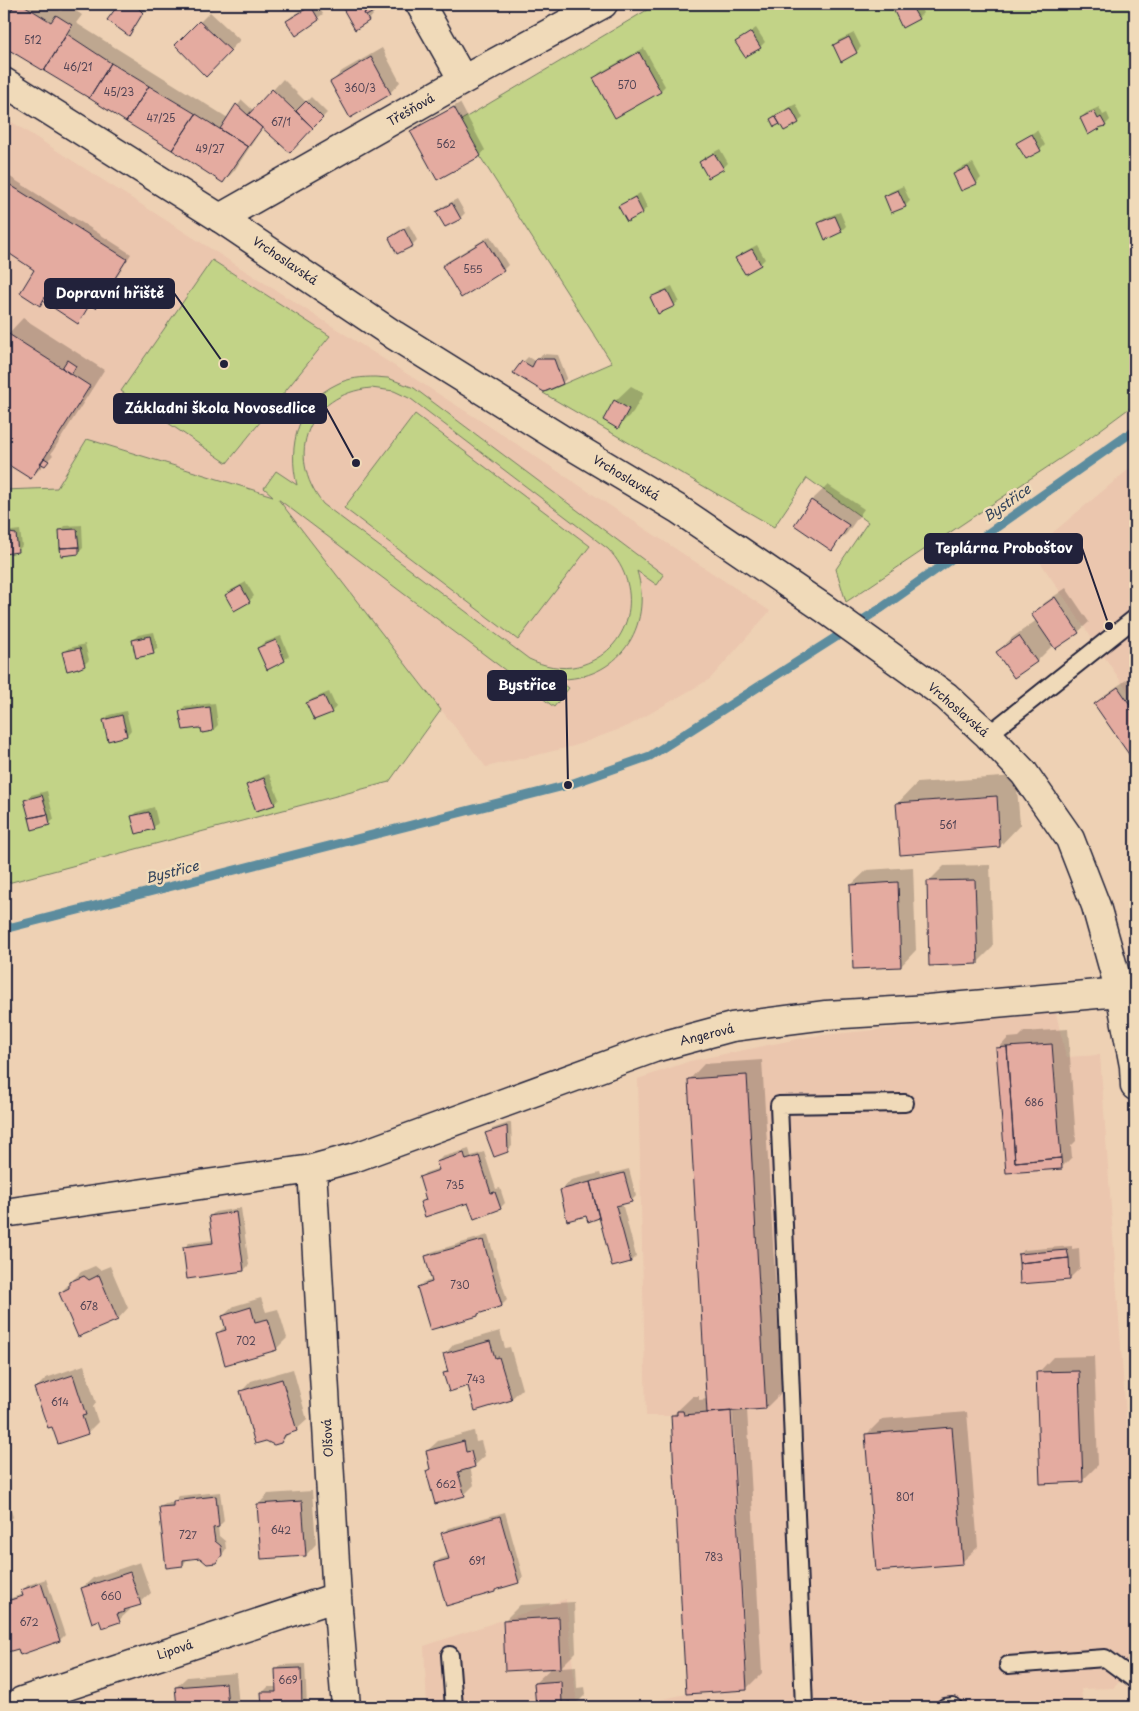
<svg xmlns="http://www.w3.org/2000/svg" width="1139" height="1711" font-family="'Playpen Sans',sans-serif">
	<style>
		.built { fill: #ebc6ae }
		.green { fill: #c2d387; stroke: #727a61; fill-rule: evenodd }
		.shadow { fill: #0003; fill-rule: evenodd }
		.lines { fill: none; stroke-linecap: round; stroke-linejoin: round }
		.stream { stroke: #5c8c9e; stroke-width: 9 }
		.building { fill: #e4aba0; stroke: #22223b }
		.lane-casing { stroke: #22223b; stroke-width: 20 }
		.street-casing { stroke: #22223b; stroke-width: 31 }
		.secondary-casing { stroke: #22223b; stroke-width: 31 }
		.lane { stroke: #f0dab9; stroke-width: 16 }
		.street { stroke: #f0dab9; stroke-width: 28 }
		.secondary { stroke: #f0dab9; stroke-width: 28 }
		.labels { text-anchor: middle; stroke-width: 5; stroke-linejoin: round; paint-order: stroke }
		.number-label { font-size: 10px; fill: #524454 }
		.street-label { font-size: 12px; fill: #22223b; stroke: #f0dab9 }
		.water-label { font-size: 14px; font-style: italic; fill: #35455c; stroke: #f0dab9 }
		.leader { fill: none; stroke: #22223b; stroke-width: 2 }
		.callout-dot { fill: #22223b; stroke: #f0dab9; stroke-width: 2 }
		.callout { fill: #22223b; stroke: #22223b; stroke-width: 2 }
		.callout-label { font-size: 14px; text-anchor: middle; font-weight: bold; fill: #fff }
	</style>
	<rect width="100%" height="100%" fill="#eed1b4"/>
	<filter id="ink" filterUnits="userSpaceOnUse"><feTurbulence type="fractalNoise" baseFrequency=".02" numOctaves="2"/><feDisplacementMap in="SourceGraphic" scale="10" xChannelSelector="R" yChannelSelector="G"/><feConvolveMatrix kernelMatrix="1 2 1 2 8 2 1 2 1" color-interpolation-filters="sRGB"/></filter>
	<g filter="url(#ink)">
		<path class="built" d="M4 117 495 430 770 611 710 679 628 726 574 746 486 767 275 497 57 488 4 490Z
			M1135 464V702L1032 550Z
			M1056 1013 1066 1057 1100 1055 1135 1542V1667L1113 1688 1081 1689 1083 1707H628L686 1694 671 1416H646L638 1079 690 1061 813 1036Z
			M566 1599 577 1707H427L424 1646Z"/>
		<path class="green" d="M657 4H1135V404L1073 450 846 602 836 569 868 522 807 478 774 527 543 393 612 363 458 122Z
			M212 260 330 336 227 463 121 391Z
			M375 377 388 378 414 388 664 575 657 585 637 571C654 627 618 681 557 679L569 688 554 707 278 499 441 710 389 782 4 884V490L57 488 87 439 273 496 264 488 276 471 297 485C287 446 298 402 337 384 348 378 363 377 375 377ZM371 388 394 391 411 399 608 549C646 588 632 652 578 666 561 670 544 666 529 659L323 504C284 455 308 394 371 388Z
			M415 414 590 546 518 640 344 508Z"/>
		<path class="shadow" d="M4 4H49L61 11 67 5 82 15 76 23 228 118 242 100 254 111 283 79 306 102 311 97 327 113 300 141 263 127 234 171 223 182 4 45Z
			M120 4H143L147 7 134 29 129 34 109 19Z
			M313 4H317L323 14 296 34 287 21 292 16Z
			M347 4H385L371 12 373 15 369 20 355 28 344 8Z
			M905 4H918L923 13 918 18 896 11Z
			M210 12 240 40 206 75 177 45Z
			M756 28 765 42 760 47 737 42Z
			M854 33 861 47 856 52 834 45 839 40Z
			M382 48 400 82 390 93 332 82 342 71Z
			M644 48 665 86 660 91 595 78 599 73Z
			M460 103 485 150 481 155 438 179 412 131 417 127Z
			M796 104 803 118 798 122 771 119 776 114Z
			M1099 107 1103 115 1107 113 1110 120 1105 125 1088 133 1081 118 1086 113Z
			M1037 130 1045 145 1040 150 1027 157 1018 143Z
			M720 149 728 163 723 168 700 162 705 157Z
			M973 163 981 178 976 183 954 174 959 169Z
			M4 173 131 254 101 302 96 307 91 304 78 322 44 300 40 304 36 269 4 249Z
			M903 186 910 201 905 206 885 197 890 192Z
			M640 193 647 207 643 212 620 206 625 202Z
			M457 199 465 213 460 218 438 212 442 207Z
			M840 212 846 226 841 231 819 223 824 218Z
			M409 225 417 240 412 245 390 238 395 233Z
			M490 236 508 265 503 270 443 266 448 261Z
			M757 245 765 259 760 264 737 258 742 253Z
			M672 286 679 301 674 305 652 298 657 293Z
			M23 318 104 370 51 454 53 455 31 478 4 461V340L8 334Z
			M542 354 558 355 567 378 562 383 544 391 523 362 528 357 536 362Z
			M631 386 644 393 633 412 617 428 615 401Z
			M828 485 864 509 847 533 831 549 796 524 812 500Z
			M82 525 83 548 78 553 60 531 65 526Z
			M20 530 22 546 17 551 4 552V532Z
			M246 582 254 596 249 601 226 595 231 590Z
			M1066 588 1089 622 1078 632 1056 648 1054 644 1037 661 1014 676 997 652 1013 637 1037 620 1033 614 1043 604Z
			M154 632 158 648 153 652 133 640 138 635Z
			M281 636 289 656 284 660 258 648 263 643Z
			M85 644 89 660 84 665 64 653 69 648Z
			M1129 678 1135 687V761L1096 704 1106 694Z
			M329 692 336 707 331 712 308 704 312 699Z
			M215 703 218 725 213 730 180 711 185 706Z
			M126 711 131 730 127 735 104 720 109 715Z
			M269 774 279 799 274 804 248 786 253 781Z
			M1016 776 1020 825 1000 846 897 804 917 783Z
			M47 791 54 819 49 824 26 800 31 795Z
			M154 807 158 823 153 828 132 817 137 812Z
			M990 865 993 947 977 963 928 882 944 866Z
			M913 867 916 950 901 966 851 885 867 870Z
			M1068 1029 1076 1141 1071 1146 1072 1157 1061 1168 998 1049 1008 1038 1019 1037 1024 1032Z
			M762 1060 782 1392 766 1408 747 1409 762 1673 746 1689 672 1416 693 1396H699V1400L708 1399 689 1080 704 1064ZM730 1405H732L747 1676H745Z
			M511 1122 512 1146 507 1151 487 1134 492 1129Z
			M469 1149 471 1156 484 1152 496 1189 500 1188 505 1203 500 1208 469 1201 422 1202 427 1198 420 1178 425 1173 439 1168 437 1162 442 1157Z
			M629 1169 636 1196 631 1201 622 1203 636 1256 631 1261 600 1217 589 1220 587 1215 561 1190 571 1180 600 1173 601 1176Z
			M241 1208 249 1265 244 1270 184 1248 189 1243 213 1240 210 1216 215 1212Z
			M488 1235 507 1300 502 1305 481 1311 478 1315 419 1287 424 1282 433 1280 426 1257 431 1252Z
			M1072 1246V1249L1079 1248 1080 1268 1069 1279 1019 1255 1024 1250Z
			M95 1266 100 1270 110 1266 128 1308 118 1319 79 1336 60 1293 81 1272Z
			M261 1298 266 1312 278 1309 287 1338 276 1349 217 1334 226 1325 223 1316 234 1306Z
			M500 1331 505 1348 510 1347 522 1389 511 1399 469 1385 445 1373 448 1369 444 1355 454 1344Z
			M1094 1356 1098 1465 1082 1481 1038 1373 1053 1357Z
			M84 1365 96 1403 93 1407 98 1422 87 1433 53 1425 35 1389 46 1378Z
			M293 1369 307 1420 296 1430 290 1432 281 1442 241 1392 251 1381Z
			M967 1412 978 1547 962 1562 866 1435 882 1419Z
			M474 1431 476 1442 481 1441 485 1456 474 1466 470 1467 474 1485 464 1495 428 1471 431 1467 427 1451 438 1441Z
			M4 1489 13 1517 4 1526Z
			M312 1491 316 1544 306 1555 262 1558 258 1505 268 1494Z
			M220 1492 224 1521 218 1527 219 1536 225 1541 226 1549 221 1556 188 1558 183 1565 160 1508 165 1503 174 1502 179 1496Z
			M505 1512 523 1577 519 1582 497 1588 494 1591 435 1563 440 1559 449 1556 443 1533 448 1528Z
			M140 1562 151 1593 140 1603 129 1607 130 1610 119 1620 102 1626 82 1588 93 1578Z
			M46 1579 65 1635 60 1640 19 1647 4 1652V1593L6 1592 8 1599 24 1594 23 1590 28 1585Z
			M574 1602 576 1652 561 1667 576 1666 577 1688 585 1687 586 1694 573 1707H537L535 1683 551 1668 504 1621 520 1605Z
			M305 1664 307 1707H263V1692L268 1687H277L276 1670 281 1665Z
			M236 1673 239 1707H178L176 1687 187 1677Z"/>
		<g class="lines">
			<path class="stream" d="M4 929 568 785 650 756 880 609 1135 430"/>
		</g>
		<path class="building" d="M4 4H15L4 21Z
			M15 4H22L51 22 56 15 72 25 44 71 4 47V21Z
			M119 4H134L143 13 129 36 107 20Z
			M348 4H363L367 11 364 13 369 21 355 30 342 7Z
			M363 4H388L366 16 364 13 367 11Z
			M908 4H910L919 19 902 28 894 11Z
			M311 6 319 20 296 36 286 21Z
			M199 21 231 51 206 77 175 45Z
			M751 32 761 48 745 57 735 42Z
			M67 34 111 63 89 98 44 71Z
			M849 37 857 53 841 62 833 45Z
			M639 52 661 92 615 118 593 78Z
			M371 57 391 94 350 118 330 82Z
			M111 63 149 86 126 122 89 98Z
			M149 86 196 114 172 150 126 122Z
			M272 89 313 128 290 153 248 115Z
			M306 101 323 118 313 128 296 111Z
			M236 104 262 128 248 147 220 129Z
			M454 107 481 156 437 180 410 131Z
			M791 108 799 123 784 131 775 116Z
			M1094 111 1098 119 1101 117 1106 126 1098 128 1100 130 1098 131V129L1088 135 1080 118Z
			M196 114 248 147 223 183 172 150Z
			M775 116 780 124 774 127 770 119Z
			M1032 134 1041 151 1026 159 1016 143Z
			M714 153 724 169 708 178 699 162Z
			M968 167 977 184 961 191 953 174Z
			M4 181 127 259 96 308 54 282 40 306 20 293 34 270 4 250Z
			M898 190 906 207 891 213 884 196Z
			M635 197 643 213 627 222 618 206Z
			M452 203 461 219 445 227 436 212Z
			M835 216 842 232 825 240 818 223Z
			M404 229 413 246 397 254 389 238Z
			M485 240 504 271 461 298 442 266Z
			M752 249 761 265 745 274 735 258Z
			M54 282 90 304 78 324 43 301Z
			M667 290 675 306 658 314 650 297Z
			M7 333 90 386 31 479 4 462V338Z
			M536 359H554L563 384 544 392 513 373 522 361 532 367Z
			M67 360 76 366 71 375 62 368Z
			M614 400 629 409 618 429 603 420Z
			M44 458 49 461 45 466 40 463Z
			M811 500 849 525 832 551 794 525Z
			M77 529 79 547 60 548 59 530Z
			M9 533 16 534 18 552 4 554V535H9Z
			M79 547V554L61 556 60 548Z
			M241 586 250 602 234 611 225 595Z
			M1055 597 1079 633 1055 649 1031 614Z
			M150 636 154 654 136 658 132 640Z
			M1019 636 1037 662 1014 678 996 652Z
			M276 640 285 661 267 670 257 648Z
			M80 648 85 666 78 669V668L67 671 62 652Z
			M1118 687 1135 712V763L1094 704Z
			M324 696 332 713 314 720 306 703Z
			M210 707 213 731 202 733 201 729 199 728 183 730 179 711Z
			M122 715 127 736 108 741 103 720Z
			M264 778 275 805 256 811 246 785Z
			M42 795 48 814 29 818 24 800Z
			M997 796 1000 847 900 855 896 803Z
			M149 812 154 829 136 834 131 816Z
			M48 814 50 825 32 830 29 818Z
			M975 880 978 964 929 966 927 881Z
			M898 882 901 967 853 969 850 885Z
			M1052 1044 1061 1158 1015 1162 1007 1047Z
			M1007 1047 1015 1162 1061 1158 1062 1169 1006 1173 996 1048Z
			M747 1075 766 1409 707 1413 688 1079Z
			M507 1126 508 1152 494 1157 485 1133Z
			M464 1153 466 1160 479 1156 491 1193 495 1192 501 1209 474 1219 468 1203 425 1217 420 1202 426 1200 419 1177 439 1170 436 1162Z
			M624 1173 632 1202 616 1206 631 1262 612 1267 590 1182Z
			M590 1182 599 1218 588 1222 586 1216 567 1221 560 1190Z
			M236 1212 244 1271 187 1279 183 1247 213 1243 209 1216Z
			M483 1240 502 1306 478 1314V1316L430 1330 417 1287 432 1282 425 1256Z
			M1067 1250 1069 1258 1019 1263 1018 1254Z
			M1069 1258 1070 1280 1020 1284 1019 1263Z
			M99 1275 118 1320 78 1337 59 1293 69 1288V1282L84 1276 89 1280Z
			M251 1307 255 1322 268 1319 277 1350 225 1365 216 1333 226 1330 222 1316Z
			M490 1341 495 1358 499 1357 512 1400 475 1411 468 1386 449 1392 443 1373 448 1372 443 1354Z
			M1079 1371 1083 1482 1040 1484 1036 1372Z
			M73 1375 86 1415 82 1416 88 1434 58 1444 52 1427 48 1428 34 1388Z
			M282 1379 297 1431 285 1435 281 1443 274 1445 266 1441 255 1444 240 1391Z
			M677 1411H683L684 1415 731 1411 747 1690 686 1694 671 1415H677Z
			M952 1427 963 1564 876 1571 865 1434Z
			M464 1441 466 1452 471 1451 475 1467 458 1472 465 1496 435 1504 426 1471 430 1469 426 1451Z
			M216 1496 219 1527 213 1528 215 1541 221 1546 222 1555 216 1563 207 1564 200 1558 183 1560V1566L166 1568 159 1507 173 1506V1501Z
			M302 1501 306 1556 261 1559 257 1504Z
			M500 1516 519 1583 495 1590V1592L446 1606 434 1563 449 1559 441 1533Z
			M130 1572 141 1605 124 1610 125 1612 117 1614 120 1622 102 1628 99 1620 92 1623 81 1588Z
			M41 1583 60 1641 20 1655 18 1649 4 1653V1602L23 1596 21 1590Z
			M559 1617 561 1668 505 1671 503 1620Z
			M301 1668 302 1707H262L261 1692H276L275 1669Z
			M561 1681 562 1703 570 1702V1707H536L534 1683Z
			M226 1683 228 1707H177L175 1687Z"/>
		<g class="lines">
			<defs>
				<path id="lane" d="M988 735 1135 618
					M450 1655 454 1707
					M1008 1665 1105 1658 1135 1680
					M804 1707 779 1105 905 1103
					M945 1707 953 1706"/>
				<path id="street" d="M420 4 463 80
					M220 218 463 80 603 4
					M312 1169 337 1597 346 1707
					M4 1213 312 1169 356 1157 654 1048 732 1027 826 1015 928 1009 1120 992
					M16 1707 22 1701 337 1597"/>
				<path id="secondary" d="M4 82 220 218 394 335 561 439 678 509 825 609 946 696 988 735 1024 773 1070 839 1096 906 1120 992 1134 1066 1135 1086"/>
			</defs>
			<use href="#lane" class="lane-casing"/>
			<use href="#street" class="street-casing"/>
			<use href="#secondary" class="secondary-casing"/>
			<use href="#lane" class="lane"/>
			<use href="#street" class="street"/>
			<use href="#secondary" class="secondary"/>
		</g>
	</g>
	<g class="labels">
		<g class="number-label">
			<text x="33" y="44">512</text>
			<text x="78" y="71">46/21</text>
			<text x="627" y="89">570</text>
			<text x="360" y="92">360/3</text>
			<text x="119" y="96">45/23</text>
			<text x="161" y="122">47/25</text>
			<text x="281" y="126">67/1</text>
			<text x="446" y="148">562</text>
			<text x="210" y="153">49/27</text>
			<text x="473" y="273">555</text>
			<text x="948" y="829">561</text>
			<text x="1034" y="1106">686</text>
			<text x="455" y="1189">735</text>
			<text x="460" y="1289">730</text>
			<text x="89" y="1310">678</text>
			<text x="246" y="1345">702</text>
			<text x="476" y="1383">743</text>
			<text x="60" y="1406">614</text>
			<text x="446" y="1488">662</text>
			<text x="905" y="1501">801</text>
			<text x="281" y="1534">642</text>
			<text x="188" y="1539">727</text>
			<text x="714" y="1561">783</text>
			<text x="477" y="1565">691</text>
			<text x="111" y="1600">660</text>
			<text x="29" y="1626">672</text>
			<text x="288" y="1684">669</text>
		</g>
		<g class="street-label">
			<text transform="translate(411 110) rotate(-30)" y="4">Třešňová</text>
			<text transform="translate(285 261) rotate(34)" y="4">Vrchoslavská</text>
			<text transform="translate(626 478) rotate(31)" y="4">Vrchoslavská</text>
			<text transform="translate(958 710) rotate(41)" y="4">Vrchoslavská</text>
			<text transform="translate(707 1035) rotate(-14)" y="4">Angerová</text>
			<text transform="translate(328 1438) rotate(-93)" y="4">Olšová</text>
			<text transform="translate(175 1650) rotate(-18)" y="4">Lipová</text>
		</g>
		<g class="water-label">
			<text transform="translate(1007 503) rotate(-35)" y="5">Bystřice</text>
			<text transform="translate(172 872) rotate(-14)" y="5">Bystřice</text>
		</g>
	</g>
	<path class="leader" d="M224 364L174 293M356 463L326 408M1109 626L1082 548M568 785L566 685"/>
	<g class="callout-dot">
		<circle cx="224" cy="364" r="5"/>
		<circle cx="356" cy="463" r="5"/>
		<circle cx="1109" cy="626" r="5"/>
		<circle cx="568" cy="785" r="5"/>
	</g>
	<g class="callout">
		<rect x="45" y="279" width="129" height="29" rx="5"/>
		<rect x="114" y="394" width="212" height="29" rx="5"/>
		<rect x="925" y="534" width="157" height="29" rx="5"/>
		<rect x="488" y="671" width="78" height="29" rx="5"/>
	</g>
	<g class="callout-label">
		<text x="110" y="298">Dopravní hřiště</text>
		<text x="220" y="413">Základni škola Novosedlice</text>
		<text x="1004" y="553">Teplárna Proboštov</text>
		<text x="527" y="690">Bystřice</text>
	</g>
	<rect width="1139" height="1711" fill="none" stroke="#f0dab9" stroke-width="20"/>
	<rect x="10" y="10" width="1119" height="1691" fill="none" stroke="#22223b" stroke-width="2" filter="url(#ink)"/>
</svg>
